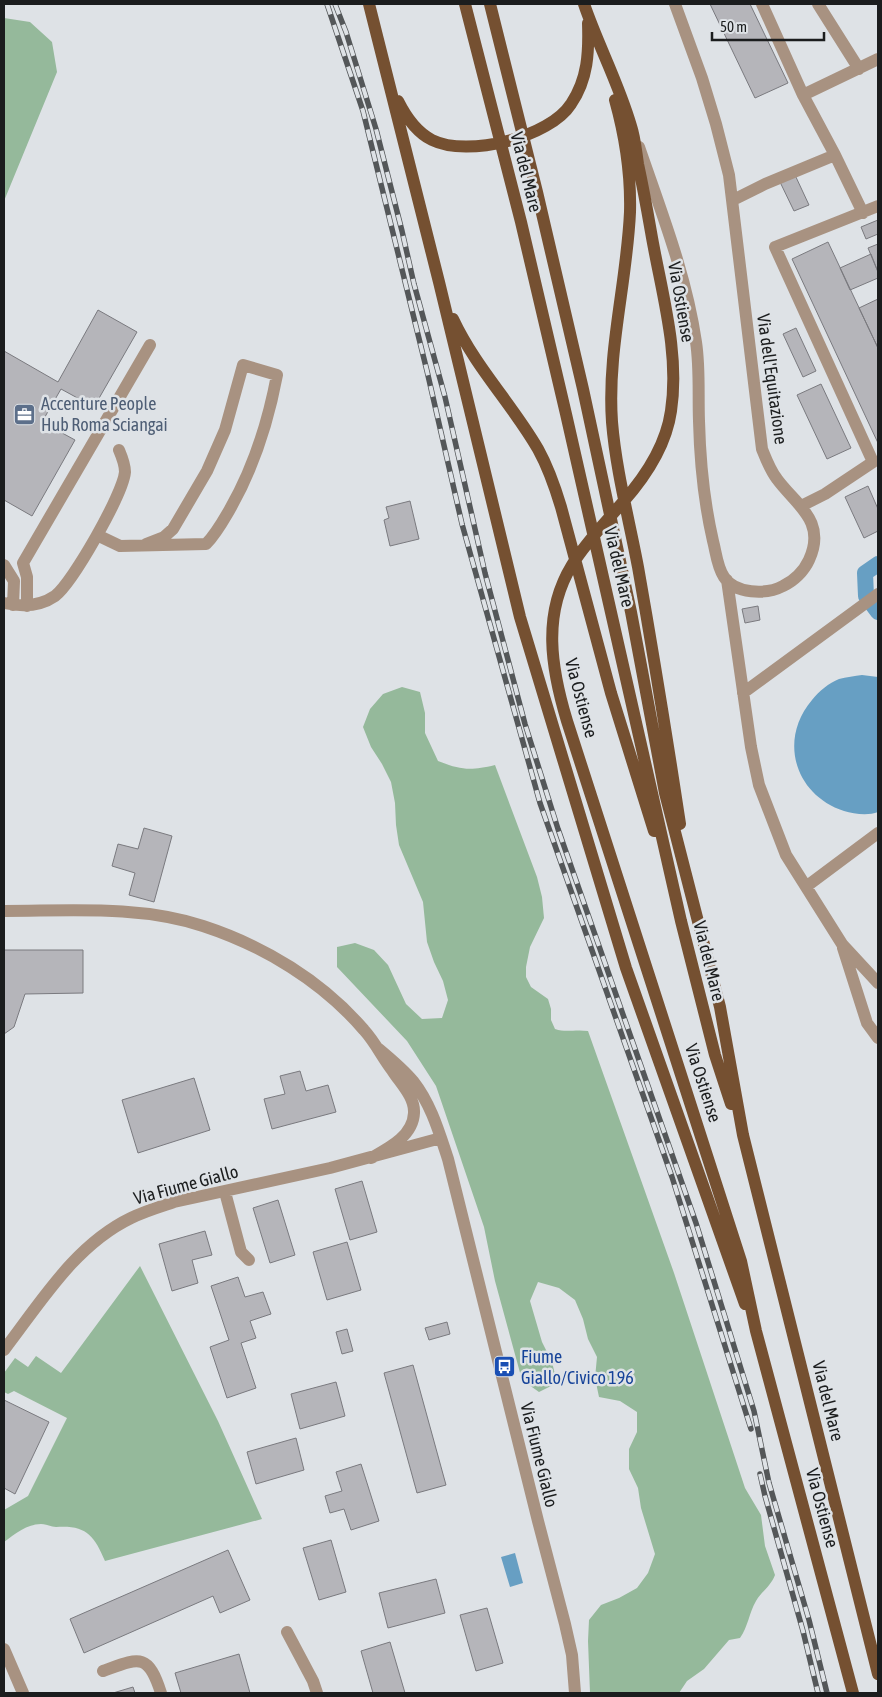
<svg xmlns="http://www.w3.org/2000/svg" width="882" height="1697" font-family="'Asap Condensed',sans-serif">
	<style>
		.green { fill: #95b99b }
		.water { fill: #679fc3 }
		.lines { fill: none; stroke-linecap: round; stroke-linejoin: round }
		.canal { stroke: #679fc3; stroke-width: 16 }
		.building { fill: #b5b5ba; stroke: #7a7a7f }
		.minor { stroke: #a89281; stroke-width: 12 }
		.major { stroke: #755031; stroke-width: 12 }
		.rail-casing { stroke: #545759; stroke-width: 5.5 }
		.rail { stroke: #dee2e6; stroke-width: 4; stroke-dasharray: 11; stroke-linecap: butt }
		.labels { text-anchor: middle; stroke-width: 5; stroke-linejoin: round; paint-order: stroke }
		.street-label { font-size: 18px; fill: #1b1d1e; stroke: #dee2e6 }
		.service-label { font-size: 18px; fill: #4e5e75; stroke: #dee2e6; text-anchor: start }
		.transit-label { font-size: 18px; fill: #164399; stroke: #dee2e6; text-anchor: start }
	</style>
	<rect width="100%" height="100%" fill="#dee2e6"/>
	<path class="green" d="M4 18 30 22 52 42 57 72 4 201Z
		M402 687 420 692 425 713V733L438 761C461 770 470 771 495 765L537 877 542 897 544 918 530 947 526 967V977L531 987 548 999 551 1009V1020L555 1029C567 1033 574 1029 588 1031L674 1273 745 1488 761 1515 765 1546 775 1575C771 1586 762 1591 756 1601 749 1613 748 1627 740 1638L729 1640 704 1669 687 1681 679 1693H590L588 1641 589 1620 601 1605 619 1598 637 1588 648 1573 655 1554 641 1508 638 1488 629 1469V1449L637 1432V1412L620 1401 599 1397 595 1378 597 1357 588 1339 583 1319 575 1300 559 1288 538 1282 530 1301 542 1342 552 1362 557 1383 539 1392 522 1380 495 1281 484 1227 436 1086 407 1041 337 967V947L355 943 374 950 388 965 406 1004 422 1019 442 1018 448 1000 443 981 434 962 427 942 423 902 399 845 396 825 395 803 391 782 382 764 371 747 363 727 370 709 383 694Z
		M140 1266 218 1421 262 1519 105 1561C94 1535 86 1525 56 1527 51 1527 47 1524 41 1524 27 1524 15 1534 4 1542V1510L28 1496 67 1418 14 1391 8 1394 4 1392V1373L15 1358 28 1367 36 1356 61 1373Z"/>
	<path class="water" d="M862 675 878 677V812C868 816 854 814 844 811 795 795 778 740 812 700 819 691 829 683 839 679 846 677 855 676 862 675Z
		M515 1553 523 1583 510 1587 501 1557Z"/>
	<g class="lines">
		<path class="canal" d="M878 564 865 573 866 596 878 612"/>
	</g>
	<path class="building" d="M710 4H750L788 83 755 98Z
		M795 175 809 205 794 211 780 182Z
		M878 220V234L866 239 861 227Z
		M828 242 878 348V443L792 259Z
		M878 244V272L868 248Z
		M871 254 878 272V278L850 290 840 268Z
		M878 299V348L859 308Z
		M98 310 137 332 94 407 61 389 42 422 75 440 32 516 4 500V351L58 382Z
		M796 328 816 371 803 377 783 334Z
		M821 384 851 448 827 459 797 395Z
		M868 486 878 509V531L864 538 845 497Z
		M410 501 419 539 390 546 384 520 389 518 386 507Z
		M758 606 760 620 745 623 742 609Z
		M144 828 172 836 154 902 129 895 135 873 112 866 118 844 138 849Z
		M4 950H83V993L25 994 14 1027 4 1034Z
		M300 1071 306 1091 328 1085 336 1112 272 1129 264 1099 285 1094 280 1076Z
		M194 1078 210 1130 138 1153 122 1100Z
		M362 1181 377 1232 350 1240 335 1189Z
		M278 1200 295 1255 270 1263 253 1208Z
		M205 1231 212 1255 192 1260 198 1283 172 1291 159 1244Z
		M347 1242 361 1290 327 1300 313 1252Z
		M238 1277 245 1297 263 1292 271 1314 250 1321 256 1338 241 1343 256 1388 227 1398 210 1347 229 1340 211 1286Z
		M447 1322 450 1334 429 1340 425 1328Z
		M347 1329 353 1351 342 1354 336 1332Z
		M413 1365 446 1485 417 1493 384 1373Z
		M336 1382 345 1416 300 1429 291 1394Z
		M4 1400 49 1422 15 1494 4 1488Z
		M296 1438 304 1470 256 1484 247 1452Z
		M361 1464 379 1521 351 1530 344 1509 330 1513 325 1496 342 1491 336 1472Z
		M331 1540 346 1592 319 1600 303 1548Z
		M228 1550 250 1600 220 1613 213 1596 84 1653 70 1619Z
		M436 1579 445 1613 388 1628 379 1593Z
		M487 1608 503 1663 476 1671 460 1615Z
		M390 1642 405 1693H373L361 1651Z
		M239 1654 250 1693H181L175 1673Z
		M133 1687 135 1693H113Z"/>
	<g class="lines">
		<path class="minor" d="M762 4 803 95 835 155 863 213
			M818 4 859 69
			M803 95 878 59
			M639 147C661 211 686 274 696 342 700 368 698 395 699 421 700 462 704 502 713 541 716 552 717 567 724 577 735 594 766 595 783 586 794 581 804 571 809 560 827 521 796 505 777 479 770 470 766 459 762 449L729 175 716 124 702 78 675 4
			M733 200 765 184 835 155
			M801 506 825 494 873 462 775 247 878 206
			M97 535 120 546 206 544C216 534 223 521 230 509 254 467 268 423 277 375L243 365 225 430 207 471 173 529 164 537 146 544
			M4 565 14 581 13 605
			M727 580 751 747 759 785 786 855 842 944 878 983
			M4 603C22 607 39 607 55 596 73 582 123 494 125 472 125 464 122 457 119 450
			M27 606V577L23 563 150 345
			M743 693 878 594
			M807 886 878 833
			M4 911C70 911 139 905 203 926 264 946 322 981 364 1030 375 1042 382 1057 392 1070 400 1083 415 1097 414 1113 413 1136 389 1148 371 1158
			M843 948 867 1023 878 1038
			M379 1049C391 1059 403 1069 413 1081 431 1104 439 1132 448 1159L538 1521 565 1624 572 1655 575 1693
			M225 1192 241 1252 249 1260
			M4 1350C41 1302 75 1245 131 1218 145 1211 159 1207 174 1202L330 1168 441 1138
			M287 1632 313 1681 317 1693
			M4 1649 23 1693
			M103 1671C139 1658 148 1652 161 1693"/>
		<path class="major" d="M369 4 439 282 520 617 626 968 745 1304
			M465 4 521 222 566 414 681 921 715 1055 731 1104
			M490 4 537 192 583 389 631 612 665 793 720 1007 743 1135 878 1674
			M584 4C598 45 619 84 631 126 635 138 636 151 638 164 643 187 647 209 651 232 661 291 680 352 671 411 666 446 646 476 623 502 606 522 586 542 572 565 542 614 551 668 567 721L741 1261 756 1331 853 1693
			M615 100C625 136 631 174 630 212 627 282 607 351 612 422 616 471 629 519 638 567 653 652 667 738 680 824
			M398 101C406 117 416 132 432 140 468 158 550 137 571 104 588 79 589 52 588 23
			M453 319C476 368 512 404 538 449 548 467 555 487 561 507L611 693 654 831"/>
		<defs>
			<path id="rail" d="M327 4 363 111 427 371 462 524 540 803 672 1177 751 1429
				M335 4 346 32 376 129 402 231 414 284 445 397 485 573 525 724 558 829 696 1223 754 1411 769 1483 809 1620 827 1693
				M760 1474 765 1496 803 1631 818 1693"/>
		</defs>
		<use href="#rail" class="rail-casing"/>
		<use href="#rail" class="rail"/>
	</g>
	<defs>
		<symbol id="office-square" viewBox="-11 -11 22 22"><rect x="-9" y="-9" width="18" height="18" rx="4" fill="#5c6f8a" stroke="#dee2e6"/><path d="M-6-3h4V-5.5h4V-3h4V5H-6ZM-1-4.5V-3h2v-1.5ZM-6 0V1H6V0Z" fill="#fff"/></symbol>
		<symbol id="bus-square" viewBox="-11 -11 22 22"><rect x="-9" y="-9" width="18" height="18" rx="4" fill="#1a4fb4" stroke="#dee2e6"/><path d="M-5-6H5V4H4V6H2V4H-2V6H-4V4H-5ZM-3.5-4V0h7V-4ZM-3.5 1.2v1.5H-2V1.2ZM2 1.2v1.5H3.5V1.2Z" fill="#fff"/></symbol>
	</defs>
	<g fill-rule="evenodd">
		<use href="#office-square" x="12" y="402" width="25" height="25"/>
		<use href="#bus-square" x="492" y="1354" width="25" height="25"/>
	</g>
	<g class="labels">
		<g class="street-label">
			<text transform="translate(526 172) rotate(76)" y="6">Via del Mare</text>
			<text transform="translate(681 302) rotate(80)" y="6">Via Ostiense</text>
			<text transform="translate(772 379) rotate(82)" y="6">Via dell'Equitazione</text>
			<text transform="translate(619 567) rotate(77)" y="6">Via del Mare</text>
			<text transform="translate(581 698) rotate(75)" y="6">Via Ostiense</text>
			<text transform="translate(709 961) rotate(76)" y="6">Via del Mare</text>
			<text transform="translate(703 1083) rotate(72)" y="6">Via Ostiense</text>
			<text transform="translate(186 1185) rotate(-15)" y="6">Via Fiume Giallo</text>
			<text transform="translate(828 1401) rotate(76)" y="6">Via del Mare</text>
			<text transform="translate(539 1455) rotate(76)" y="6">Via Fiume Giallo</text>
			<text transform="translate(822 1508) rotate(75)" y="6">Via Ostiense</text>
		</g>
		<g class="service-label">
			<text x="41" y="410">Accenture People<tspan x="41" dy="21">Hub Roma Sciangai</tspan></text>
		</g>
		<g class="transit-label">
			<text x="521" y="1363">Fiume<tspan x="521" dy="21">Giallo/Civico 196</tspan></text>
		</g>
	</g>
	<rect width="882" height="1697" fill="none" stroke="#1b1d1e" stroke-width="10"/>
	<path d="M712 32v8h112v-8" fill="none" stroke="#1b1d1e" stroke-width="2.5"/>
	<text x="720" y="32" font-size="15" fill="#1b1d1e" stroke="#dee2e6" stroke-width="4" paint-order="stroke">50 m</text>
</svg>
